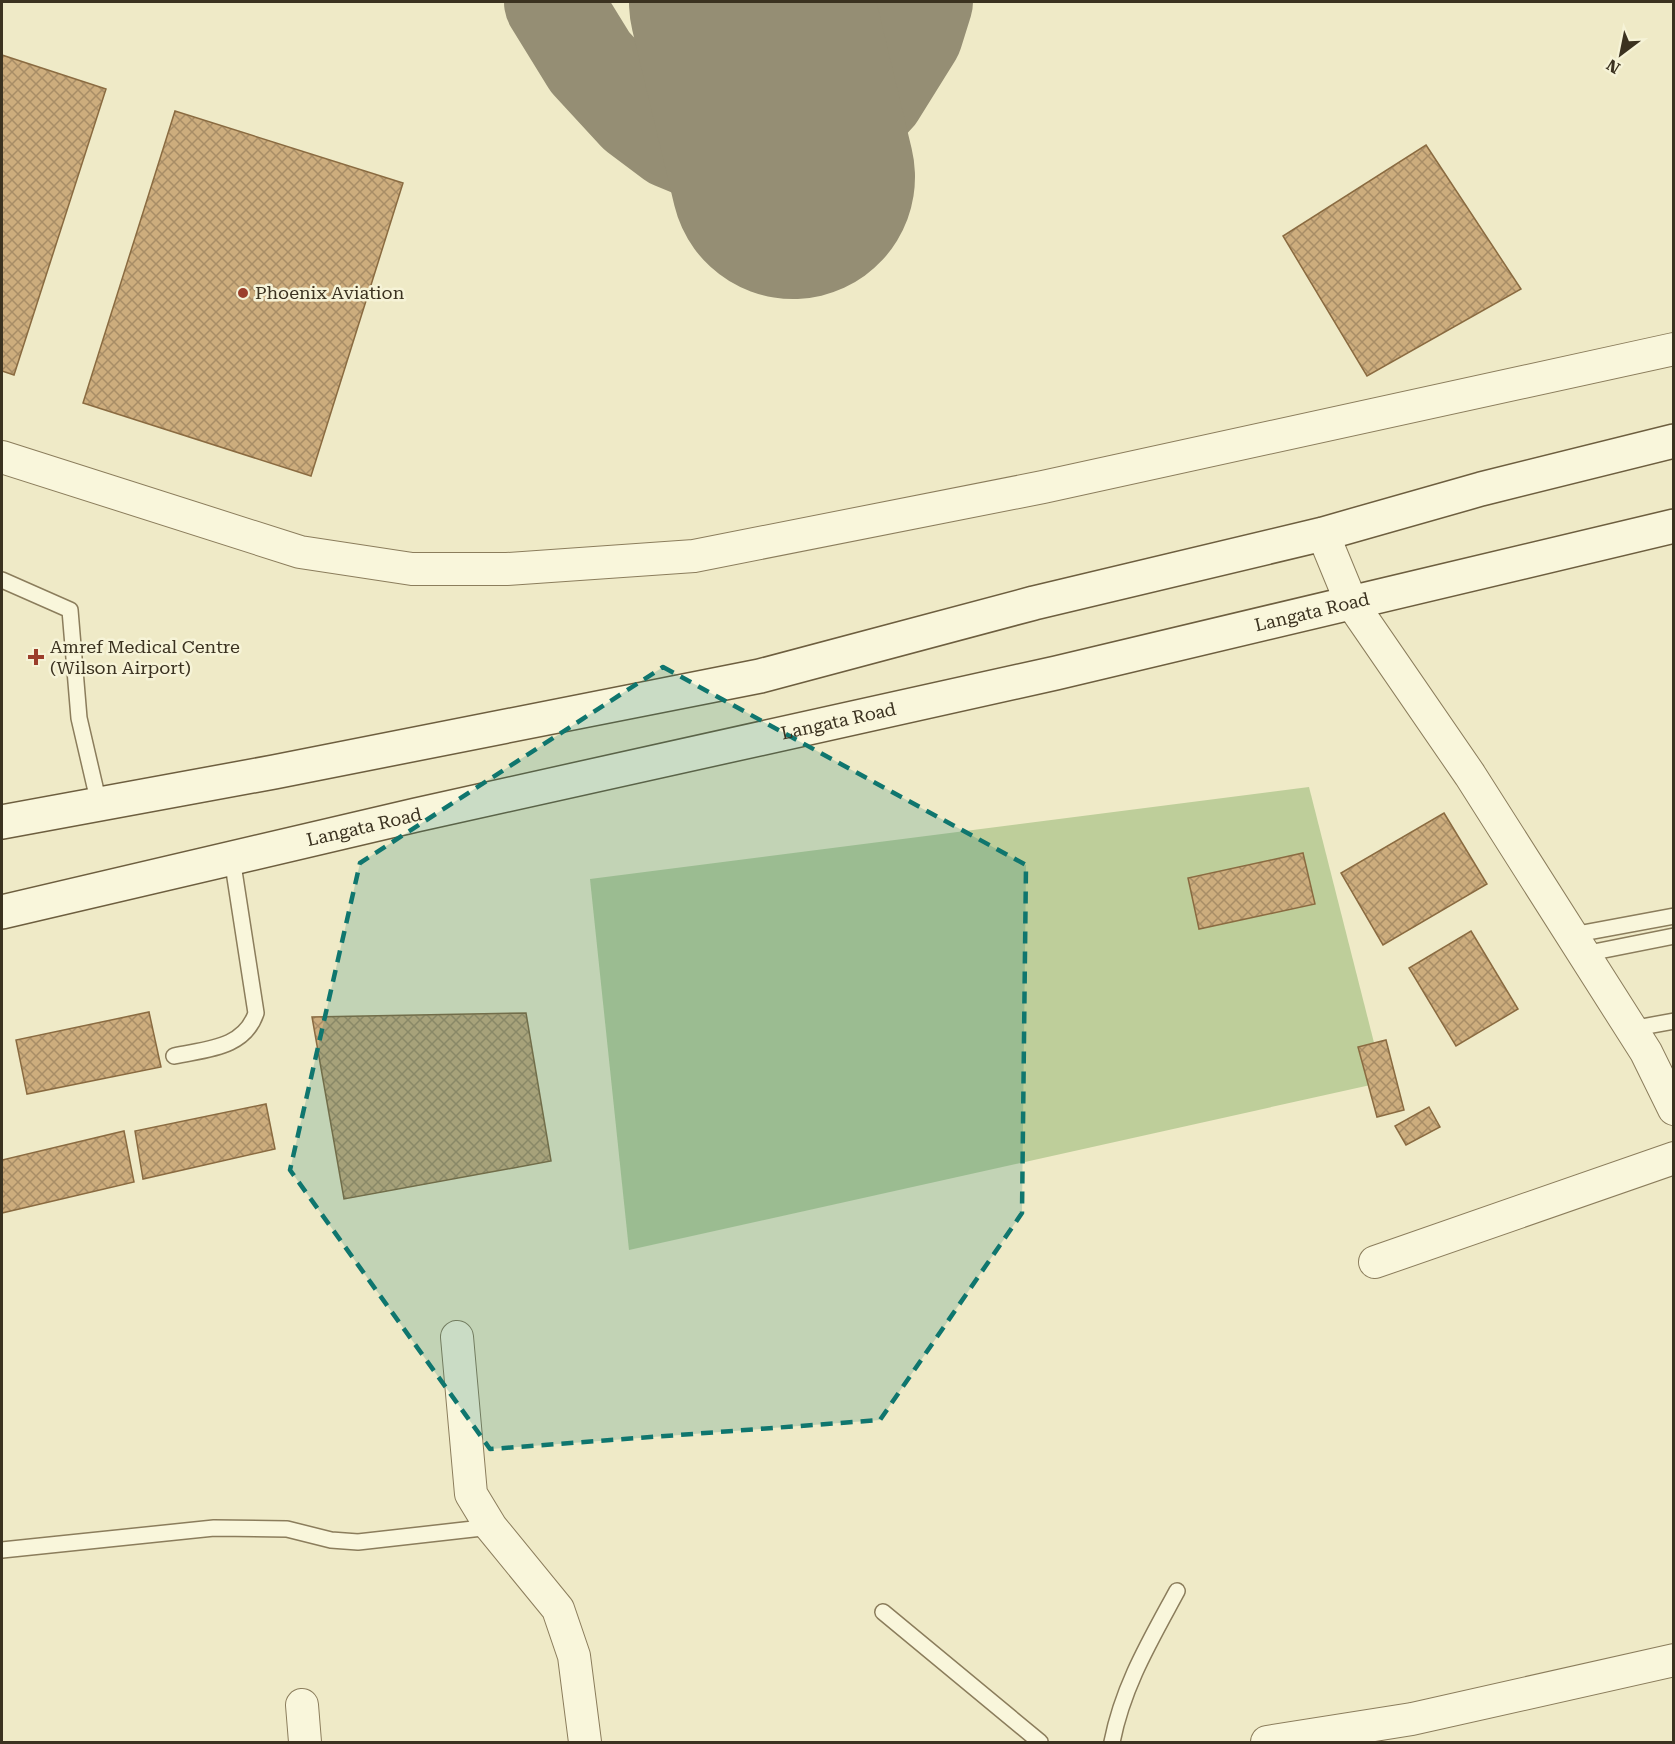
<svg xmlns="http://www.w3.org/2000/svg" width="1675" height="1744" font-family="'Roboto Serif',serif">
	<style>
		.park { fill: #bece9a }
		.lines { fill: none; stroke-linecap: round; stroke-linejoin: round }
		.taxiway { stroke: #958e74; stroke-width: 98 }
		.runway { stroke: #958e74; stroke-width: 244 }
		.building { fill: url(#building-cross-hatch); stroke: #8a6b41; stroke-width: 1.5 }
		.service-casing { stroke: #8b7d5c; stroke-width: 18 }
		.minor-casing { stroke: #8b7d5c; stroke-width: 34 }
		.secondary-casing { stroke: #6d5e3f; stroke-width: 36 }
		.service { stroke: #f9f6db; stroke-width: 15 }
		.minor { stroke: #f9f6db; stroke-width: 32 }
		.secondary { stroke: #f9f6db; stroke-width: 33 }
		.marked { fill: #0f766e; fill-opacity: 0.2; stroke: #0f766e; stroke-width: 4.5; stroke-dasharray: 12 8; stroke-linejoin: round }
		.poi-dot { fill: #9b3e2b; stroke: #f6f3d7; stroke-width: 2 }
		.labels { text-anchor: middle; stroke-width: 5; stroke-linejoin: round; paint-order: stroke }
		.poi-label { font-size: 18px; fill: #3b3220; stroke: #f6f3d7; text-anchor: start }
		.street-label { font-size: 18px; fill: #3b3220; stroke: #f6f3d7 }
	</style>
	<defs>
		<pattern id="building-cross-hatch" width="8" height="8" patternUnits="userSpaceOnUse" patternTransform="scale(1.5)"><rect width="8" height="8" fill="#cdad7d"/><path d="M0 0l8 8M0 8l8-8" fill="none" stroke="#a88d66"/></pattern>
	</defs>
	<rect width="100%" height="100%" fill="#efeac7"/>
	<path class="park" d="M1309 787 1384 1082 629 1250 590 879Z"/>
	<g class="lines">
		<path class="taxiway" d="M553 2 590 62 637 113 673 140 702 152
			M843 131 876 95 914 34 924 2"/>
		<path class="runway" d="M751 2 793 177"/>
	</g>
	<path class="building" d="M2 55 106 89 14 375 2 371Z
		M175 111 403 183 311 476 83 403Z
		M1426 145 1521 289 1367 376 1283 236Z
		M1444 813 1487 884 1383 945 1341 873Z
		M1303 853 1315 904 1199 929 1188 878Z
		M1471 931 1518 1009 1456 1046 1409 968Z
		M149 1012 161 1067 27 1094 16 1040Z
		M526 1013 551 1161 344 1199 312 1017Z
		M1386 1040 1404 1110 1377 1117 1358 1047Z
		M266 1104 275 1149 143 1179 135 1131Z
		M1429 1107 1440 1127 1406 1145 1395 1126Z
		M124 1131 134 1182 2 1213V1160Z"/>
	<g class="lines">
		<defs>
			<path id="service" d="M2 580 70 610 79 718 99 804
				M1572 935 1674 916
				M1584 954 1674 936
				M1631 1029 1674 1021
				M174 1056C205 1049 244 1049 256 1013L232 858
				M2 1550 214 1528 287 1529 331 1540 358 1542 491 1527
				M883 1612 1040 1742
				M1112 1742C1123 1686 1150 1641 1177 1591"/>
			<path id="minor" d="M2 457 300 552 412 569H507L694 556 1043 487 1674 349
				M1323 534 1351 602 1470 775 1646 1052 1674 1109
				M1375 1262 1674 1158
				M457 1337 471 1494 491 1527 558 1609 574 1656 585 1742
				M302 1705 305 1742
				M1267 1742 1412 1719 1674 1660"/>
			<g id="secondary">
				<path d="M2 822 274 772 760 676 1034 603 1323 534 1481 489 1674 441"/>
				<path id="s1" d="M2 912 416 815 1056 673 1674 526"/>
			</g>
		</defs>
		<use href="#service" class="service-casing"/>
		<use href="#minor" class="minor-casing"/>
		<use href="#secondary" class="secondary-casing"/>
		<use href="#service" class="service"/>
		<use href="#minor" class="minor"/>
		<use href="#secondary" class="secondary"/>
	</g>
	<path class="marked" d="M663 667 1026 865 1022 1213 880 1420 490 1449 290 1170 360 863Z"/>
	<g class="poi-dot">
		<circle cx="243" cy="293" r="6"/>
		<path d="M33 648h6v6h6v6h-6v6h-6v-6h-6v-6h6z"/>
	</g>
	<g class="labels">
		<g class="poi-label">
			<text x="255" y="299">Phoenix Aviation</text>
			<text x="50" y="653">Amref Medical Centre<tspan x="50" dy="21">(Wilson Airport)</tspan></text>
		</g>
		<g class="street-label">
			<text dy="6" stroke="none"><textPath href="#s1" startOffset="1344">Langata Road</textPath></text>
			<text dy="6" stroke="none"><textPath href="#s1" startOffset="858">Langata Road</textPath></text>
			<text dy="6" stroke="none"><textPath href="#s1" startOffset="372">Langata Road</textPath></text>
		</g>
	</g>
	<rect width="1675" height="1744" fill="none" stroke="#3b3220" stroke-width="6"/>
	<g transform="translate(1621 54) rotate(212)" stroke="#f6f3d7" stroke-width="4.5" paint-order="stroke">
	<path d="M0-4.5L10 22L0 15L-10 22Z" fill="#3b3220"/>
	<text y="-9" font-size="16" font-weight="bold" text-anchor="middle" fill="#3b3220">N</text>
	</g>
</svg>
